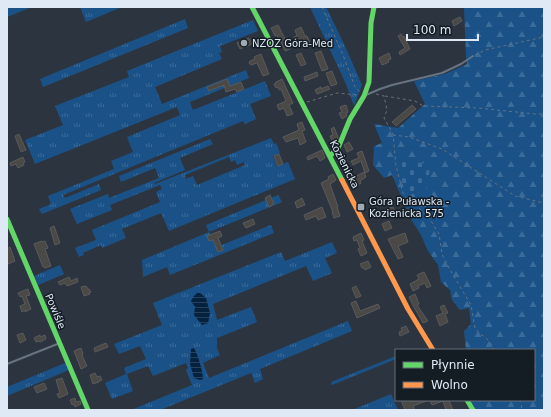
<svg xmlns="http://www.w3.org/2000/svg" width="551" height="417" font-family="'DejaVu Sans',sans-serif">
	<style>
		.grass { fill: url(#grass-tufts); fill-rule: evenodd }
		.forest { fill: url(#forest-firs) }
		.cemetery { fill: url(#cemetery-stones) }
		.water { fill: url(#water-rules) }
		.building { fill: #4a4946; stroke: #595a5c }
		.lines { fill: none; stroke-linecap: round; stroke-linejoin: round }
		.path { stroke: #67707b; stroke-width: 1; stroke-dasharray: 3 3; stroke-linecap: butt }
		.lane { stroke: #667381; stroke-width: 2 }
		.fast { stroke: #63d668; stroke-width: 5 }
		.slow { stroke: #ff974d; stroke-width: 5 }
		.poi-dot { fill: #a0aab5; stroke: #141c24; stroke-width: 1.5 }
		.labels { text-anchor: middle; stroke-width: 3; stroke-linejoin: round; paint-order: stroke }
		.poi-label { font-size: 10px; fill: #dfe9f5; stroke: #141c24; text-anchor: start }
		.street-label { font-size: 10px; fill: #dfe9f5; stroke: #141c24 }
	</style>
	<defs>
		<pattern id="grass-tufts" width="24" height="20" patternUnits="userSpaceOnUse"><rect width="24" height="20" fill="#1a5288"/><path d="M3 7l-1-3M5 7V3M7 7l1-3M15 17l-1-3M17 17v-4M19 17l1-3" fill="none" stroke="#3b6b99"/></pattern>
		<pattern id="forest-firs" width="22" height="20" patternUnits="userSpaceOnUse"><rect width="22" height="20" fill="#1a5288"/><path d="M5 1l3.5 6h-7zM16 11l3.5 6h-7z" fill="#3b6b99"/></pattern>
		<pattern id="cemetery-stones" width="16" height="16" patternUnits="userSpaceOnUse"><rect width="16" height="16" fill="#1a5288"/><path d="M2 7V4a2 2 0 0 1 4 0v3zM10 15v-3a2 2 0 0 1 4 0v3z" fill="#3b6b99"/></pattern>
		<pattern id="water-rules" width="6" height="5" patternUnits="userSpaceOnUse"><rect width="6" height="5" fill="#04213e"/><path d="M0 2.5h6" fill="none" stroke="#28415a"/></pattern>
	</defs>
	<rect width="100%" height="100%" fill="#2c353f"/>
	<path class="grass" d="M7 7H32L7 17Z
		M80 7H122L86 22Z
		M310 7H326L345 46 362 85 354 106 346 84Z
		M185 19 188 28 43 87 40 79Z
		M253 20 258 31 220 46 222 52 219 53 222 59 155 87 162 104 246 70 249 78 190 102 193 110 265 81 271 96 250 104 256 119 245 124 243 121 63 195 65 198 99 184 101 190 42 214 39 209 51 204 48 196 114 169 111 161 133 152 127 137 180 115 177 107 35 164 25 140 63 125 55 106 129 77 127 71Z
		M271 138 274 144 276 143 280 153 273 156 277 166 288 162 295 179 169 231 161 213 122 229 126 238 102 248 101 245 83 253 84 255 79 257 75 248 96 240 92 230 160 202 156 192 162 189 160 185 110 205 112 210 77 224 70 209 108 194 109 198 159 178 155 168 121 182 119 176 210 139 213 144 180 158 185 170 154 183 155 184ZM229 157 231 162 235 160 237 165 244 162 245 165 197 185 193 176 186 179 185 175Z
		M278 195 282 202 209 232 217 247 271 225 274 233 170 275 167 267 143 277 142 260 209 232 206 225Z
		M332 242 337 253 325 258 332 273 313 281 306 266 213 304 217 320 251 307 257 322 217 338V348L220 355 203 363 209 378 348 321 352 331 260 369 263 379 255 383 251 373 160 410H131L192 385 186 370 188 368 186 363 153 376 148 366 127 374 133 391 112 399 105 383 126 374 124 368 146 359 140 346 119 354 114 344 162 325 153 303 281 252 285 261Z
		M60 265 64 274 38 285 34 276Z
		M396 356V359L332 385 331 382Z
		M65 363 69 370 7 396V387Z
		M391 394 398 410H352Z"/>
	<path class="forest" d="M463 7H544V410H476L470 400H534V350H466L464 331 471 324 469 308 460 310 452 300 450 290 441 282 438 265 428 251 421 235 412 221 392 175 384 178 373 165 374 146 382 143 374 124 398 128 425 104 414 81 445 74 467 64 466 57 464 8Z"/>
	<path class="cemetery" d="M400 160 431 164 426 190 406 196 398 165Z"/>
	<path class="water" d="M197 293H200L206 298 210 313 208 323 202 325 194 315 195 307 191 301 194 296Z
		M194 348C199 358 202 368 203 379L200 380 194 378 190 364 191 349Z"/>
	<path class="building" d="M460 17 462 21 454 26 452 21Z
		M278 25 290 49 285 51 281 42H280L277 35 275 36 271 28Z
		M301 27 305 36H307L310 43 298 48 294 37 297 36 295 30Z
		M401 34 403 37 404 36 410 49 400 55 399 52 405 48 398 36Z
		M249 38 252 44 240 49 237 43Z
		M321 51 328 69 322 71 315 53Z
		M301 53 306 64 301 66 296 55Z
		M389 53 391 59 388 60 389 62 382 65 379 58Z
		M261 54 269 74 263 76 257 63 251 65 249 63 250 61 255 59 254 57Z
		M332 71 337 84 331 86 326 73Z
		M317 72 318 76 305 81 304 77Z
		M227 79 230 86 241 82 244 89 237 92 235 89 226 92 224 85 209 91 207 87Z
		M282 79 293 103 289 105 293 114 287 116 284 108 279 110 277 105 286 101 281 89 279 90 278 87 276 88 274 84 276 83V82Z
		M328 86 330 89 317 94 315 90 321 87V89Z
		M346 105 348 112 346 113 347 116 342 119 339 113 342 112 340 107Z
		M412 105 416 109 396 126 392 122Z
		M302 122 305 130 302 131 306 142 300 145 298 138 286 142 283 137 299 130 297 124Z
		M334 127 338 137 335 146 330 136 333 135 331 129Z
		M19 134 26 150 21 152 15 136Z
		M349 142 353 149 347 152 344 145Z
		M322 150 325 158 320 161 317 156 308 160 307 157Z
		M362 151 369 171 365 173 361 161 353 165 351 161 359 158 357 153Z
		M279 154 283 164 278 166 274 156Z
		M23 157 25 162 23 163 24 165 18 168 16 164 11 166 10 163Z
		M364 172 366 177 360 181 361 183 355 187 351 179Z
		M333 174 336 180 330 184 338 207H337L340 216 334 218 332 212H333L321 183 329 179 328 177Z
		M270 195 274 204 269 207 265 198Z
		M302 198 305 205 297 208 295 202Z
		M322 207 326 217 318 220 316 216 306 220 304 215Z
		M393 207 397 216 392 218 389 213H388L386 209Z
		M253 219 255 224 246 228 243 223Z
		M389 221 392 228 385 231 382 224Z
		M54 226 60 243 55 245 50 228Z
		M220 231 222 236 218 238 223 250 218 252 213 240 209 241 207 236Z
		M361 233 364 240 362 241 367 253 361 256 358 249 360 248 357 240 354 241 353 237Z
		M405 233 408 242 398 246 403 257 398 259 388 239Z
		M42 241V242L45 241 48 248 45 249 51 266 45 268 44 267H43L34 244Z
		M10 247 15 261 8 264 7 261V249Z
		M368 261 371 267 365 270 364 268H362L360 264Z
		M424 272 431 286 427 288 425 283 418 286 419 288 413 291 410 284 419 279 417 275Z
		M69 277 71 281 77 278 78 282 67 286 65 283 60 285 58 282Z
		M86 286 88 289H89L91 292 89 293 90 294 84 296 81 287Z
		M356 286 361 296 356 298 352 288Z
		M28 289 30 295 26 296 31 309 25 312V310L22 312 20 306 25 304 22 296 20 297 18 293Z
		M415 294 419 304 417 305 428 321 423 323 414 307 409 297Z
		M356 301 360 311 378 304 380 308 357 318 351 303Z
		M444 305 448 313 445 314 448 322 440 326 436 316 443 313 440 307Z
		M406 326 409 332 400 336 399 332 402 331 401 328Z
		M23 333 26 340 20 343 17 335Z
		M40 335V337L45 335 46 339 40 342 39 341 36 342 34 338Z
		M106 343 108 347 95 352 94 348Z
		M81 348 83 354 82 355 87 366 81 369 74 351Z
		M95 373 97 377 100 376 102 380 99 381V382L93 384 90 375Z
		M62 378 68 394 59 398 57 394 60 393 56 380Z
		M44 383 47 389 37 393 34 387Z
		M75 398 76 402 80 401 81 404 75 407 74 404 72 405 70 400Z
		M401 400H429L413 406 415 410H405Z
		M432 400H449L453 410H446L443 401 432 405 430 401Z"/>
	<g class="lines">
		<path class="path" d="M322 7 343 55 355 87 361 93
			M475 55 485 50 544 37
			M376 94 384 96 387 110 384 118 393 134 396 166 403 193 406 198 417 206 429 218 439 234 442 254 449 268 471 305 475 328 479 333 486 338 492 345 493 350
			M385 96 415 101 423 106 478 108 535 114H544
			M307 102 337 93 358 95
			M393 135 409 137 442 149 515 196 544 203
			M519 400 521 402 522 410"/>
		<path class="lane" d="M366 95 380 89 392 85 442 73 461 64 473 56
			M7 364 60 343"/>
		<path class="fast" d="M252 7 342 180
			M330 156 338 148 350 119 364 96 369 82 371 23 374 7
			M7 219 88 410
			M467 400 473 410"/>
		<path class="slow" d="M342 180 408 309 433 350"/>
	</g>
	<g class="poi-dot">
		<circle cx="244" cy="43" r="4"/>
		<rect x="357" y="203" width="8" height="8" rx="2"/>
	</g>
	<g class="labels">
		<g class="poi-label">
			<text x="252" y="47">NZOZ Góra-Med</text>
			<text x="369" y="205">Góra Puławska -<tspan x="369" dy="12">Kozienicka 575</tspan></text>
		</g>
		<g class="street-label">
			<text transform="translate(345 164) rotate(63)" y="4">Kozienicka</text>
			<text transform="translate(56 311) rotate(67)" y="4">Powiśle</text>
		</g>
	</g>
	<rect width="551" height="417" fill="none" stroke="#dfe9f5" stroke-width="16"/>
	<rect x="395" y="349" width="140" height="52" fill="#141c24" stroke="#656e78"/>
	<rect x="403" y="362" width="20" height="6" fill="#63d668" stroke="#656e78"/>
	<text x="431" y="369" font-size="12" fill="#dfe9f5">Płynnie</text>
	<rect x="403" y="382" width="20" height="6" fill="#ff974d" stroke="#656e78"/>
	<text x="431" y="389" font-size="12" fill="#dfe9f5">Wolno</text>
	<path d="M407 34v6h71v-6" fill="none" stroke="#dfe9f5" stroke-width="2"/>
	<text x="413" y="34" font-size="12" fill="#dfe9f5" stroke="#141c24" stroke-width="3" paint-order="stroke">100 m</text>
</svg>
